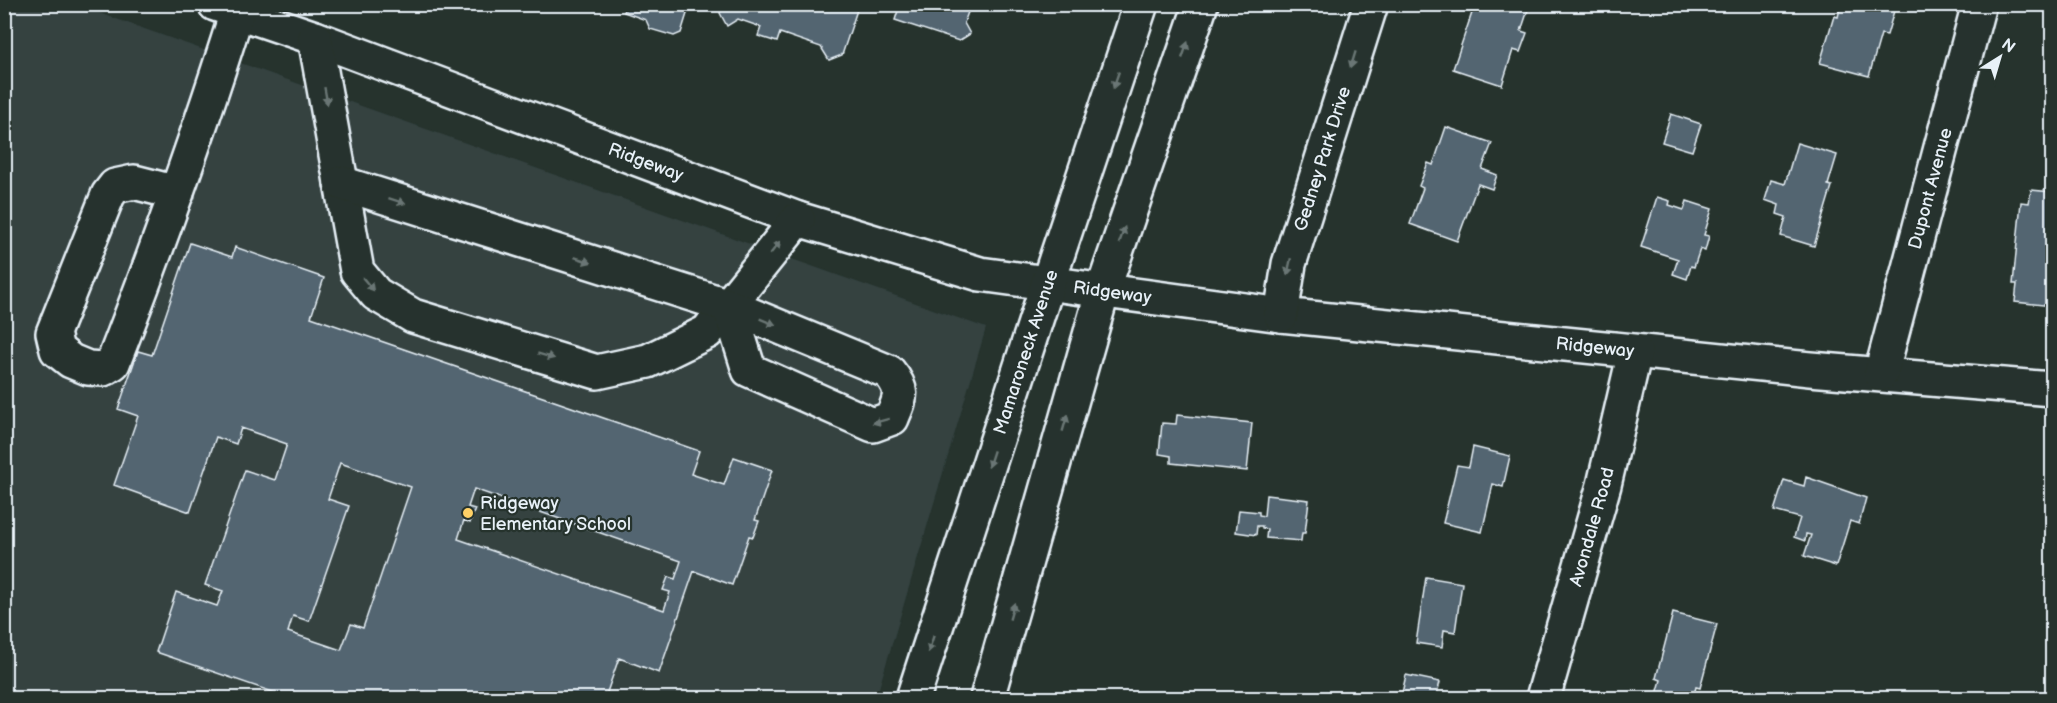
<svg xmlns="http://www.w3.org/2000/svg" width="2057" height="703" font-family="'Balsamiq Sans',sans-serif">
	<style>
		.built { fill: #344241 }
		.building { fill: #536571; stroke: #e8f1f8; stroke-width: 1.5; fill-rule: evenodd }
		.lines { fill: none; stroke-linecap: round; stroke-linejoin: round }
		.minor-casing { stroke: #e8f1f8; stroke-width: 38 }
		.major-casing { stroke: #e8f1f8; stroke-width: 38 }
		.minor { stroke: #26332d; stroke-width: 33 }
		.major { stroke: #26332d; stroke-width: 33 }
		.oneway { fill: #6a7674 }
		.poi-dot { fill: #ffd166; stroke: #26332d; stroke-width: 2 }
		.labels { text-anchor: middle; stroke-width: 4.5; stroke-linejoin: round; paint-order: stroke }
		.street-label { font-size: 18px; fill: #e8f1f8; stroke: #26332d }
		.poi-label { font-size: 18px; fill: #e8f1f8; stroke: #26332d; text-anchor: start }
	</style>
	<rect width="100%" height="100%" fill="#26332d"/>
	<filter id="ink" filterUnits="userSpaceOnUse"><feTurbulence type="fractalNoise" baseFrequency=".0167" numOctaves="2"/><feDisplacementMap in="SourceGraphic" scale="12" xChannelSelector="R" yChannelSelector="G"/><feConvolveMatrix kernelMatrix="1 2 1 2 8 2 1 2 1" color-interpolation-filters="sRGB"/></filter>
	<g filter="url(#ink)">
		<path class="built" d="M4 5H77L986 328 876 698H5Z"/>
		<path class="building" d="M627 4H690L681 33 674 36 650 29 646 20 624 12Z
			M723 4H859L842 55 829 60 821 47 780 33 777 42 758 36 761 27 738 19 727 26 720 13Z
			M900 4H971L964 23 970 34 959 41 895 20Z
			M1475 4H1513L1528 10 1521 31 1527 33 1520 52 1513 50 1502 85 1453 69Z
			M1841 4H1896L1887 35 1881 34 1869 76 1820 63 1834 16 1838 17Z
			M1671 114 1701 124 1692 151 1662 142Z
			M1446 127 1492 143 1482 169 1497 175 1492 189 1478 184 1457 241 1410 224 1423 188 1419 186 1428 163 1433 165Z
			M1797 143 1837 155 1828 185 1832 186 1814 246 1781 236 1786 217 1777 214 1779 205 1765 200 1771 180 1785 184Z
			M2031 190 2052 192V306L2015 302 2017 284H2013L2021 202 2029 203Z
			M1657 197 1670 201 1669 205 1684 210 1687 201 1712 209 1704 235 1709 236 1705 251 1700 249 1694 267 1691 266 1687 279 1673 274 1678 259 1641 247Z
			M190 243 232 257 235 247 324 278 311 317 699 451 691 474 724 485 734 457 772 470 755 520 759 521 753 537 749 536 732 585 694 571 659 673 619 658 605 698H290L156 652 176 592 217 606 223 591 205 585 245 470 275 480 287 444 241 428 236 444 216 437 190 512 114 485 138 416 118 409 138 351 152 355ZM340 463 411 487 363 628 351 624 341 650 288 632 293 616 309 621 349 506 328 499ZM474 489 681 561 675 579 668 577 663 590 670 592 664 610 458 539 464 520 470 523 475 509 468 507Z
			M1177 415 1252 423 1247 471 1171 463V456L1159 454 1162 423 1176 424Z
			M1473 447 1510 456 1503 487 1493 484 1482 532 1443 523 1457 465 1469 467Z
			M1806 477 1866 498 1859 524 1850 521 1836 566 1804 556 1811 535 1806 534 1805 541 1794 537 1800 518 1774 511 1784 480 1804 486Z
			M1266 495 1309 500 1305 533H1302L1301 541 1266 538 1267 529 1262 528V526H1257L1256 535 1236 532 1239 510 1259 512V515L1264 516Z
			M1426 577 1462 583 1455 632 1444 630 1442 647 1416 643Z
			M1673 613 1717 624 1700 688 1696 687 1693 698H1656L1661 680 1656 678Z
			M1406 675 1440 682 1436 698H1401Z"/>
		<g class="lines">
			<defs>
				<g id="minor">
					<path id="s1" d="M215 4 315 38 798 219 980 274 1281 315 1810 369 2052 389"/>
					<path d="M315 38 357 271 376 294 413 316 597 372 648 361 707 332 798 219"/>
					<path d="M341 183 729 306 889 372C905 391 900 398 892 418L873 425 749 370 729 306"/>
					<path d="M177 193 134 182 115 186 108 195 53 333 57 350 71 361 88 368 103 369 113 363C158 247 200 131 237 12"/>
					<path id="s2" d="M1281 315 1289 264 1371 4"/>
					<path id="s3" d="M1881 374 1979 4"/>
					<path id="s4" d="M1543 698 1604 485 1635 352"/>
				</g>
				<g id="major">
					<path id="s5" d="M913 698 1048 283 1141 4"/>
					<path d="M987 698 1103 290 1201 4"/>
				</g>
			</defs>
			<use href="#minor" class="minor-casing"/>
			<use href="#major" class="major-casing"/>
			<use href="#minor" class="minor"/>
			<use href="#major" class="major"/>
		</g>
		<defs><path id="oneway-solid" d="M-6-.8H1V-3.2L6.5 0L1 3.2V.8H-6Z" transform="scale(1.5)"/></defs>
		<g class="oneway">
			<use href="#oneway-solid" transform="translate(1185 50) rotate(-71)"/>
			<use href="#oneway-solid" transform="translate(1353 60) rotate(107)"/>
			<use href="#oneway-solid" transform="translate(1116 80) rotate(109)"/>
			<use href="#oneway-solid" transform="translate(326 96) rotate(80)"/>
			<use href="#oneway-solid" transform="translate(397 201) rotate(18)"/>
			<use href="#oneway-solid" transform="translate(1122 235) rotate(-71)"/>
			<use href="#oneway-solid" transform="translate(775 248) rotate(-52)"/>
			<use href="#oneway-solid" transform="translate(583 260) rotate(18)"/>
			<use href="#oneway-solid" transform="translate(1289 267) rotate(102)"/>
			<use href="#oneway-solid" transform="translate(368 284) rotate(50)"/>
			<use href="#oneway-solid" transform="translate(768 322) rotate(22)"/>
			<use href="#oneway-solid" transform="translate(546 356) rotate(17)"/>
			<use href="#oneway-solid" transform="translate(881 421) rotate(165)"/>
			<use href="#oneway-solid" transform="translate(1065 423) rotate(-74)"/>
			<use href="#oneway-solid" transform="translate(991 459) rotate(108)"/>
			<use href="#oneway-solid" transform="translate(1012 611) rotate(-74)"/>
			<use href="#oneway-solid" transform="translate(931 644) rotate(108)"/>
		</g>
	</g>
	<circle class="poi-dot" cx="468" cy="513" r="6"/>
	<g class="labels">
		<g class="street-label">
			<text dy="6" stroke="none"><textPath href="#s2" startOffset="162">Gedney Park Drive</textPath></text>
			<text dy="6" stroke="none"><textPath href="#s1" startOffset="459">Ridgeway</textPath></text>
			<text dy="6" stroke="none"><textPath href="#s3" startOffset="192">Dupont Avenue</textPath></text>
			<text dy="6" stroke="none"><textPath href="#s1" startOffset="945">Ridgeway</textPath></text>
			<text dy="6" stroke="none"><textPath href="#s1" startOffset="1431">Ridgeway</textPath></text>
			<text dy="6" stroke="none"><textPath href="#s5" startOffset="364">Mamaroneck Avenue</textPath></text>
			<text dy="6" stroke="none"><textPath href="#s4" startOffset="178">Avondale Road</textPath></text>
		</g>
		<g class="poi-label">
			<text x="480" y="509">Ridgeway<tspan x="480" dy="21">Elementary School</tspan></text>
		</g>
	</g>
	<rect width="2057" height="703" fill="none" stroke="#26332d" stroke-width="24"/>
	<rect x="12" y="12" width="2033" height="679" fill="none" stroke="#e8f1f8" stroke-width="2" filter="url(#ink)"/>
	<g transform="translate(2000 57) rotate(37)" stroke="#26332d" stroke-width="4.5" paint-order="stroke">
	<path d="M0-4.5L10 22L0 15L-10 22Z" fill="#e8f1f8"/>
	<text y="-9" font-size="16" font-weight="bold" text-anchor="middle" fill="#e8f1f8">N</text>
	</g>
</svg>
